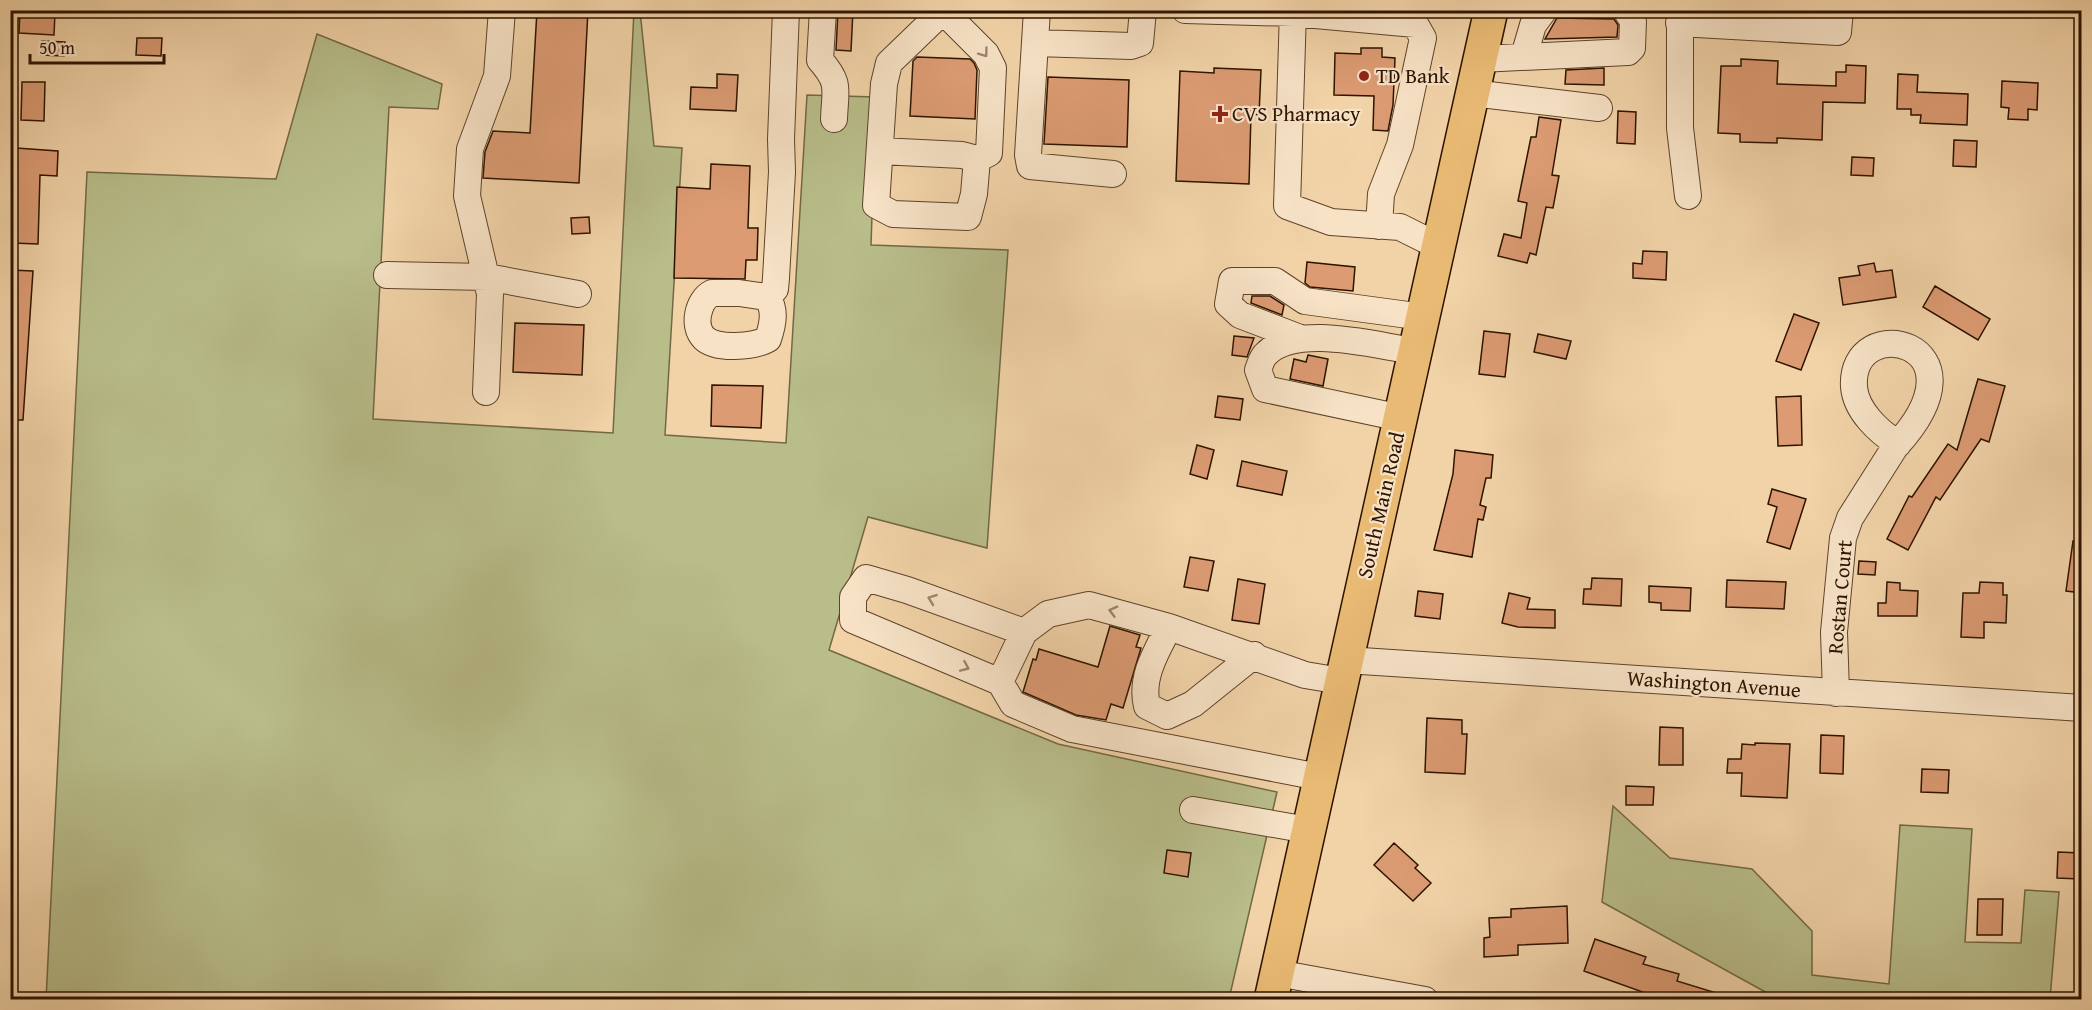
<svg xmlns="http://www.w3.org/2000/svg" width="2092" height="1010" font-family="'Gentium Book Plus',serif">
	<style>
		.green { fill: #b8bd8a; stroke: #726845; stroke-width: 1.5 }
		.building { fill: #dc9b73; stroke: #2d1300; stroke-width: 1.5 }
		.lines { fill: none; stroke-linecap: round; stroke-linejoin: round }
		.minor-casing { stroke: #5e432a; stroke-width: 28 }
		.major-casing { stroke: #2d1300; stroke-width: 36 }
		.minor { stroke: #f7e2c6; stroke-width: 26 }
		.major { stroke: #e9ba74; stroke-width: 33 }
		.oneway { stroke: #9c856d }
		.poi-dot { fill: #8f2418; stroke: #f7e2c6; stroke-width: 2 }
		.labels { text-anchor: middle; stroke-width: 4.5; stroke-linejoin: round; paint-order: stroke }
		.poi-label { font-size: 21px; fill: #2d1300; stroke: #f7e2c6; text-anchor: start }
		.street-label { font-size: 21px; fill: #2d1300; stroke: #f7e2c6 }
	</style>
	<rect width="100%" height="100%" fill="#f2d3a8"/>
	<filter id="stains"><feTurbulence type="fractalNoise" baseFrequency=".00333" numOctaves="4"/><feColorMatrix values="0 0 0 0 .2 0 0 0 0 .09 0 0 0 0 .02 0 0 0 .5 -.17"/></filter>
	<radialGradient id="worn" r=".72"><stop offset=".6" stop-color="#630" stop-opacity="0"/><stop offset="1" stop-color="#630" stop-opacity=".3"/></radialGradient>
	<path class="green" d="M634 11H640L654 146 682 148 665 435 786 443 807 95 876 97 871 245 1008 250 987 548 868 517 829 650 1058 744 1277 792 1229 999 46 1000 87 172 276 179 317 34 442 84 438 109 389 107 373 419 613 433Z
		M1613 806 1670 858 1752 869 1812 931V975L1889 984 1900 825 1972 829 1965 942 2021 943 2025 890 2059 892 2050 999H1778L1602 902Z"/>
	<path class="building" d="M537 10H588L579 183 483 178 485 152 493 131 530 133Z
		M838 10H853L851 51 836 50Z
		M20 11 55 13 54 35 19 33Z
		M1557 18 1614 19 1618 25 1617 37 1545 39Z
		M137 38H162L161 56 136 55Z
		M42 41 65 42 64 56 41 55Z
		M1361 48H1382V57L1395 58 1393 105 1388 131 1373 130 1374 96 1334 95 1335 53 1361 54Z
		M917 57 970 59 974 63 977 70 975 119 910 116 913 61Z
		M1741 59 1778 61 1777 84 1836 86V72H1846V65L1866 66 1865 103 1823 102 1822 140 1777 138V143L1740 142V134L1718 133 1721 66H1741Z
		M1214 68 1261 70 1259 115 1251 114 1249 184 1176 181 1180 71 1214 73Z
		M1604 68V85L1565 84 1566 70Z
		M717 74 738 75 736 111 690 109 691 87 717 88Z
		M1898 74 1918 75 1917 92 1968 94 1967 125 1920 123 1921 115H1911V109H1897Z
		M1048 77 1129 80 1127 147 1044 144Z
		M2002 81 2038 83 2037 110 2028 109V120L2008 119 2009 108 2001 107Z
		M22 82H45L44 121 21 120Z
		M1618 111 1636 112 1635 144 1617 143Z
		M1539 117 1561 120 1552 175 1559 176 1553 208 1546 207 1536 255 1530 253 1527 263 1498 256 1504 234 1521 238 1527 203 1518 201 1531 137H1536Z
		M1954 140 1977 141 1976 167 1953 166Z
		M16 148 58 151 57 176 40 175 38 244 12 243Z
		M1852 157 1874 158 1873 176 1851 175Z
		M711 164 750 166 748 228H758L757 260H746L745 279 674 278 677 187 710 189Z
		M589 217 590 233 572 234 571 218Z
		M1643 251 1667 252 1666 280 1633 278V263L1642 264Z
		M1307 262 1355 267 1353 291 1310 287 1305 283Z
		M1874 263 1876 272 1892 270 1896 297 1843 305 1839 278 1860 275 1858 266Z
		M10 270 33 271 23 420H10Z
		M1935 286 1990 319 1978 340 1923 307Z
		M1252 296H1270L1284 305 1282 315 1251 303Z
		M1794 314 1819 323 1801 370 1776 361Z
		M515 323 584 325 582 375 513 372Z
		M1484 331 1510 334 1505 377 1479 374Z
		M1538 334 1571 341 1566 359 1534 352Z
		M1234 336 1254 338 1247 357 1232 355Z
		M1308 355 1328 359 1323 386 1290 379 1294 359 1306 362Z
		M1978 379 2005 386 1989 442 1981 439 1940 500 1936 497 1908 550 1887 539 1909 496 1912 497 1948 444 1957 450Z
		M712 385 763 386 761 428 711 426Z
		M1218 396 1243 399 1240 420 1215 417Z
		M1801 396 1802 445 1778 446 1776 397Z
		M1197 445 1214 450 1207 479 1190 474Z
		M1455 450 1493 455 1491 478H1486L1480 505 1486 507 1483 520 1478 519 1472 557 1434 550 1453 474Z
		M1242 461 1287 471 1282 495 1237 486Z
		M1772 489 1806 499 1790 549 1767 542 1777 507 1768 504Z
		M2073 541 2082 542V593L2066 591Z
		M1190 557 1214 561 1208 591 1184 587Z
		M1859 561 1876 562 1875 575 1858 574Z
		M1592 578 1622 579 1621 606 1583 604 1584 589H1591Z
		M1238 579 1265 584 1259 624 1232 620Z
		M1727 580 1786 582 1784 609 1726 607Z
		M1887 582 1900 583V590L1918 591 1917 616H1878V603H1886Z
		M1980 582 2003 583V595H2007L2006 623 1984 622V638L1961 637 1963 593H1979Z
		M1649 586 1691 588 1690 611 1661 610V603L1649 602Z
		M1418 591 1443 594 1440 619 1415 616Z
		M1509 593 1530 598 1527 609 1555 610V628L1518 627 1502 623Z
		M1110 626 1140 635 1136 647 1141 648 1123 708 1111 704 1106 720 1076 715 1023 692 1033 659 1036 660 1039 649 1098 667Z
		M1427 718 1462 720V734H1467L1465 774 1425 772Z
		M1660 727 1683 728V765H1659Z
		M1821 735 1844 736 1843 774 1820 773Z
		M1755 743 1790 744 1787 798 1741 796 1742 773H1727L1728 759H1741L1742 744 1755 745Z
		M1922 769 1949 770 1948 793 1921 792Z
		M1626 786 1654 787 1653 805H1626Z
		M1394 843 1418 865 1415 868 1431 883 1413 901 1374 865Z
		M1167 850 1191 853 1188 877 1164 873Z
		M2058 852 2081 853 2080 879 2057 878Z
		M1978 899H2003L2002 935H1977Z
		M1567 906 1568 943 1518 945V955L1484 957V938L1490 937 1489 918 1511 917V909Z
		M1595 939 1646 957 1643 964 1679 974 1677 981 1726 996 1725 999H1662L1584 971Z"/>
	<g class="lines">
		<defs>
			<path id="minor" d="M823 10 820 60C841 84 835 89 834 119
				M1037 10 1028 155 1030 166 1113 174
				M1185 10 1293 13 1415 24 1423 38 1400 145 1381 194 1379 226
				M1293 10 1287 206 1331 222 1400 227 1438 246
				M1680 10V128L1688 196
				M943 11 986 54 993 68 989 153 977 159
				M1679 23 1838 32 1840 10
				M1035 43 1131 46 1140 43 1143 10
				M1524 56 1533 25 1544 10
				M1480 59 1628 52 1632 48 1633 21 1626 10
				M1472 93 1599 108
				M880 151 962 155 977 159 974 194 968 217 893 214 876 205 884 84 889 63 944 10
				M387 275 487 277 578 294
				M712 293H739L767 297C776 310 773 324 768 339 754 347 716 350 704 338 692 326 698 300 712 293Z
				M767 297 775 289 776 278 782 172 781 139 786 10
				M1300 338 1240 315 1228 304 1232 281H1275L1305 301 1423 317
				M486 392 490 294 467 196 470 149 497 76 502 10
				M1401 418 1265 389 1258 370C1260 365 1262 357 1266 354 1296 323 1376 346 1415 351
				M1169 627C1156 652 1140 678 1147 706L1167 716 1193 704 1254 655
				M1346 660 2082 708
				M1000 682 1024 632
				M1836 693 1834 632 1843 538 1850 518 1895 447C1994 341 1849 309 1854 387 1856 411 1879 432 1898 444
				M1319 777 1072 729 1013 704 1000 682 853 620V597L866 578 907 590 1024 632 1048 614 1089 605 1169 627 1305 675 1341 681
				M1193 810 1308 830
				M1277 973 1425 1000"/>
			<path id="major" d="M1271 1000 1491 10"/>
		</defs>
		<use href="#minor" class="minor-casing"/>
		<use href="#major" class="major-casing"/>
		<use href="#minor" class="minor"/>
		<use href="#major" class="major"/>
	</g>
	<defs><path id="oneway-chevron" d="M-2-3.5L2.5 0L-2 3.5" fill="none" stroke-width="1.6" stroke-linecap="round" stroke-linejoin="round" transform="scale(1.5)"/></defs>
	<g class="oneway">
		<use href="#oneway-chevron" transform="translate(984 53) rotate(54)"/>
		<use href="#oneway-chevron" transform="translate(932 599) rotate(-160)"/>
		<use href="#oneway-chevron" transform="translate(1113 611) rotate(-165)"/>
		<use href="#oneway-chevron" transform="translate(965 667) rotate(23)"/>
	</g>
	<g class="poi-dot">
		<circle cx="1364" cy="76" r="6"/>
		<path d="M1217 105h6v6h6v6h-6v6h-6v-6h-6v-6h6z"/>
	</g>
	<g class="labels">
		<g class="poi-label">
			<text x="1376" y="83">TD Bank</text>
			<text x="1232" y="121">CVS Pharmacy</text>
		</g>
		<g class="street-label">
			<text transform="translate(1381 505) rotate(-77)" y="7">South Main Road</text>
			<text transform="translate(1840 597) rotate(-85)" y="7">Rostan Court</text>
			<text transform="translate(1714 684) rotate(4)" y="7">Washington Avenue</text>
		</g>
	</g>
	<rect width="2092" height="1010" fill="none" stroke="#f2d3a8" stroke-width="36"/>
	<rect x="12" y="12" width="2068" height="986" fill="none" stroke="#2d1300" stroke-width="3"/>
	<rect x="18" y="18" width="2056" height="974" fill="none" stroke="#2d1300" stroke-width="1.5"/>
	<path d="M30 54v9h134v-9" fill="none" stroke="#2d1300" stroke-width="3"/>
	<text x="39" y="54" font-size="18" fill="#2d1300" stroke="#f7e2c6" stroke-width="4.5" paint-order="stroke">50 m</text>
	<rect width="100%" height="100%" filter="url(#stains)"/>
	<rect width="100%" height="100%" fill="url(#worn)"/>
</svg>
